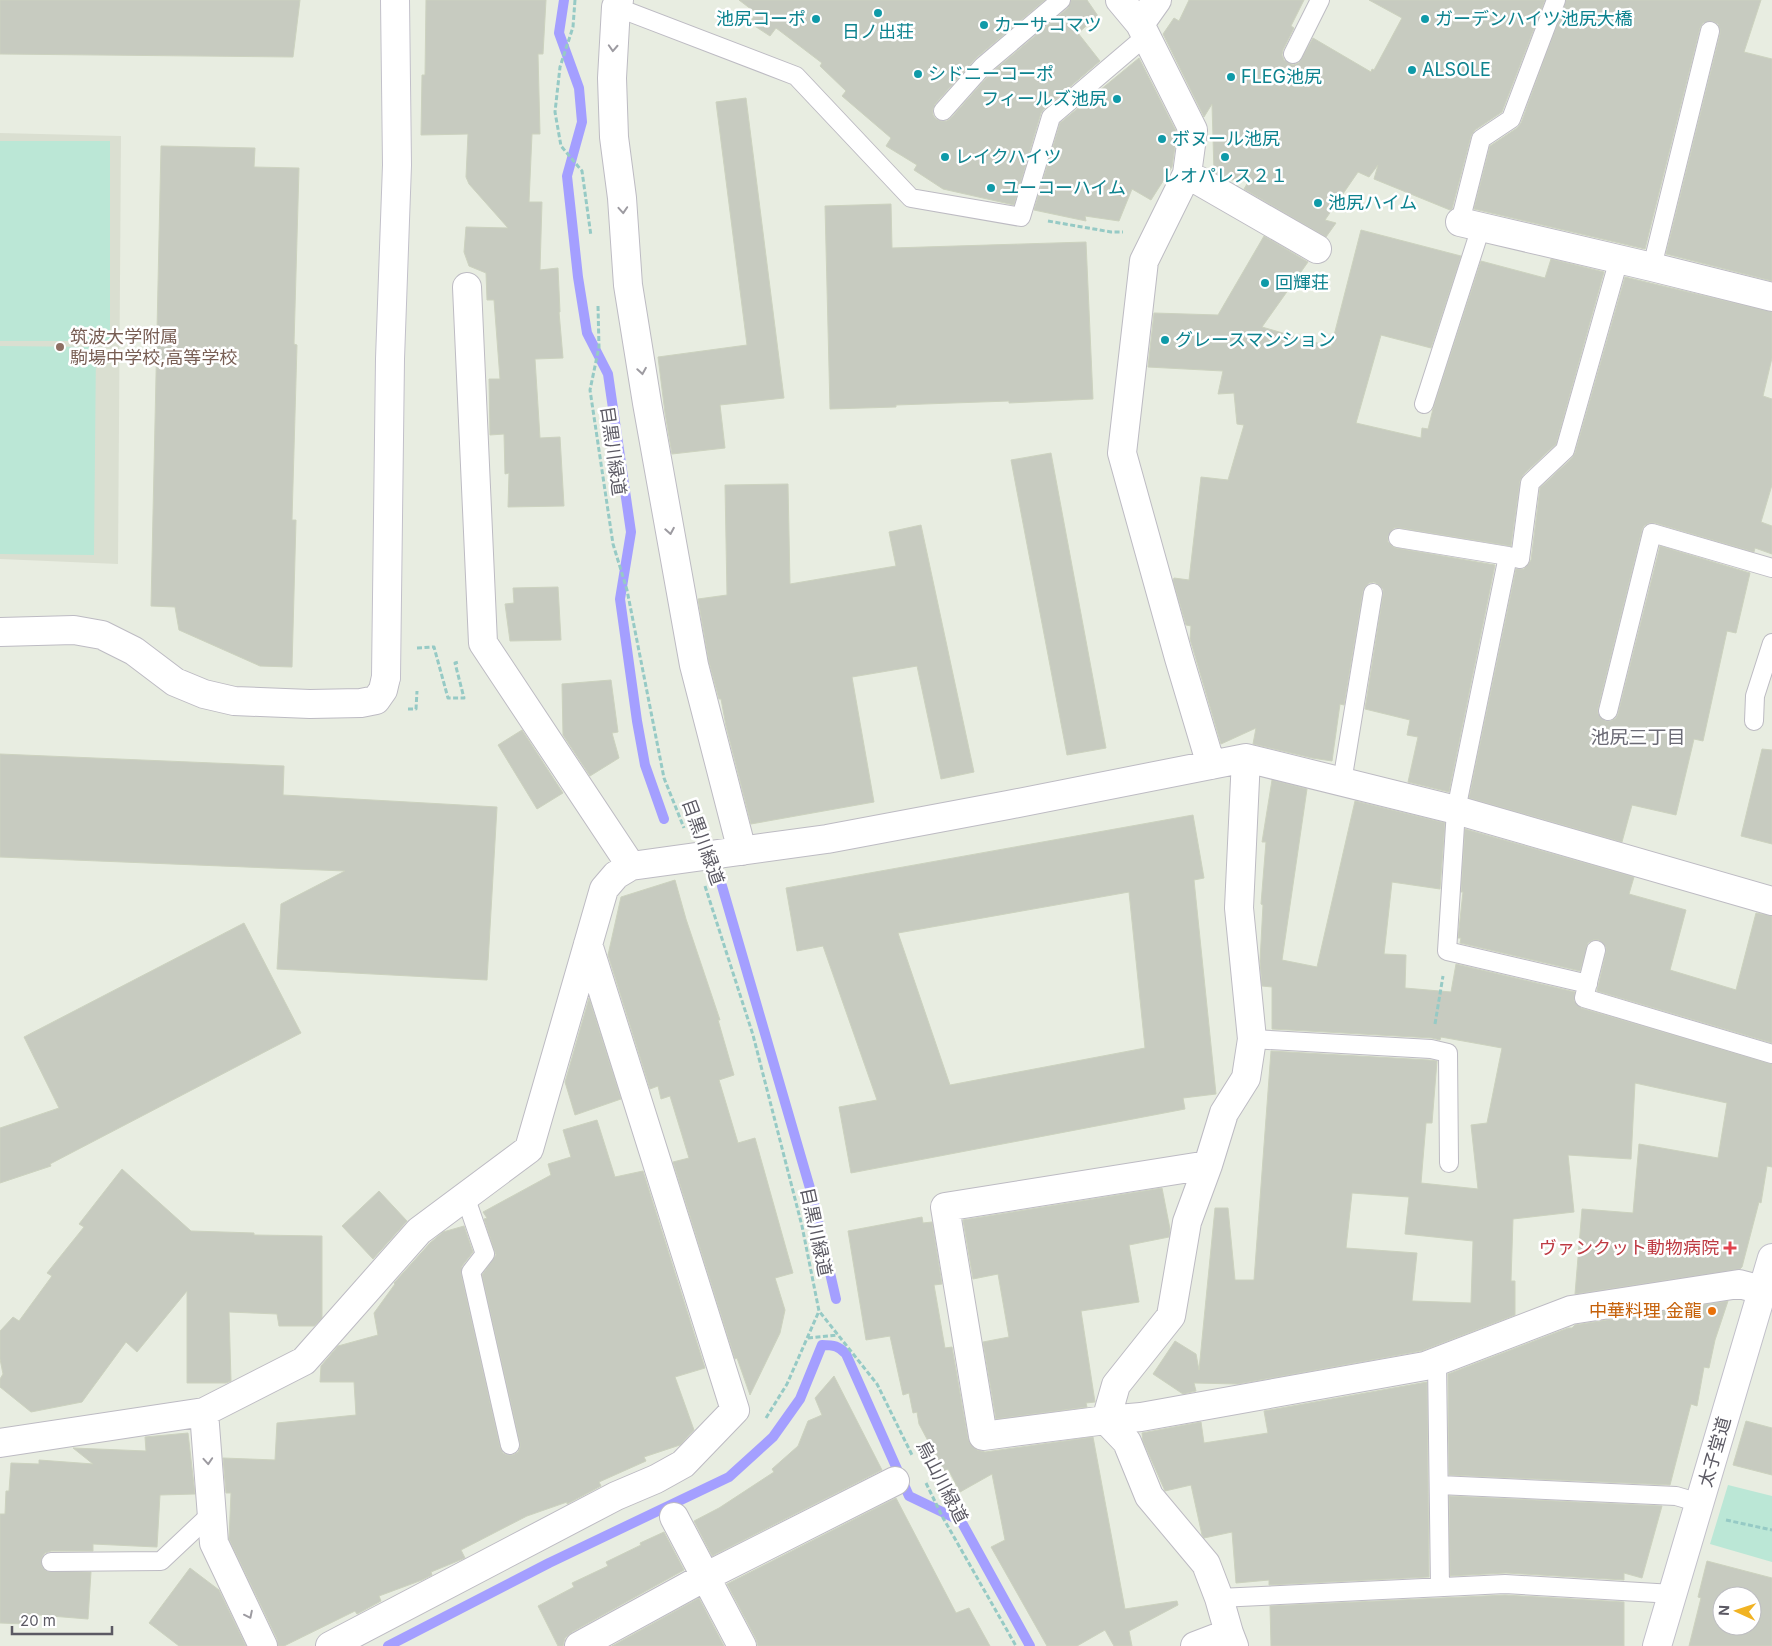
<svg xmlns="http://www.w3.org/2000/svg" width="1772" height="1646" font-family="Inter,'Noto Sans JP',sans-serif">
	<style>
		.education { fill: #dadfd1 }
		.green { fill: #bbe7d6 }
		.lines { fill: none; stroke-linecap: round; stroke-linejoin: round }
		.stream { stroke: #a49fff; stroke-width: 10 }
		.building { fill: #c7cbc0; stroke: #ccd2bf; fill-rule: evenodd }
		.lane-casing { stroke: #bdbbc3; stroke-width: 20 }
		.street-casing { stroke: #bdbbc3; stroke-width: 30 }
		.secondary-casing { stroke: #c2c0ca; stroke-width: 30 }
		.path { stroke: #96cac5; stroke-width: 3; stroke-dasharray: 5 2.5; stroke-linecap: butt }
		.lane { stroke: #fff; stroke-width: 18 }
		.street { stroke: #fff; stroke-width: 28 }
		.secondary { stroke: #fff; stroke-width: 28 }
		.oneway { stroke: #9d9ba1 }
		.culture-dot { fill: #0f9aa8; stroke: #fff; stroke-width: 2 }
		.education-dot { fill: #8d6e63; stroke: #fff; stroke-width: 2 }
		.health-dot { fill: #e0444e; stroke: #fff; stroke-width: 2 }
		.food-dot { fill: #e8710a; stroke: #fff; stroke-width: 2 }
		.labels { text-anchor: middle; stroke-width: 5; stroke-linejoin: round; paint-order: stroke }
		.culture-label { font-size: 18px; fill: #0d838f; stroke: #fff; text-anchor: start }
		.education-label { font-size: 18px; fill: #785e54; stroke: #fff; text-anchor: start }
		.street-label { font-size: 18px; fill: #5b5963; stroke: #fff }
		.health-label { font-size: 18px; fill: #be3a42; stroke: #fff; text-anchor: end }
		.food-label { font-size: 18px; fill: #c56008; stroke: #fff; text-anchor: end }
		.neighbourhood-label { font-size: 19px; fill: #6b6a75; stroke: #fff }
	</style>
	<rect width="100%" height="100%" fill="#e8ede1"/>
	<path class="education" d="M0 133 121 136 118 564 0 559Z"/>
	<path class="green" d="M0 141H110V341H0Z
		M0 346 96 347 94 555 0 554Z
		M1728 1485 1772 1496V1562L1710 1544Z"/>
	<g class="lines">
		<path class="stream" d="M564 0 559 33 579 88 582 122 567 176 578 277 587 333 608 374 631 532 620 599 637 721 645 765 664 819
			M722 886 812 1195 836 1299
			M388 1646 549 1563 729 1477 773 1437 800 1399 822 1345C834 1345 839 1346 846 1354L909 1496 961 1521 1030 1646"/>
	</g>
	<path class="building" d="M0 0H300L293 57 0 54Z
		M426 0H546L543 54H538L540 134H532L529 202H542L540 270 558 268 560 312H559L563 358 535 359 540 438 560 437 564 506 508 507 509 473 505 474 504 434 490 435 489 379H500L494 300H487L486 273 469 266 464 252 466 227 508 228 469 184 466 177 468 134 421 135 422 75H425Z
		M739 0H1045L976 58 935 104 933 109V115L936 119 941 121H947L951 118 990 74 1068 8 1071 0H1087L1098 16 1078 33 1100 61 1044 109 1041 113 1014 205 943 189 914 170 917 165 886 146 891 138 842 96 846 91 820 66 822 63 776 28 770 36 750 23 756 13Z
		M1189 0H1304L1291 26 1294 28 1283 50 1282 55 1284 60 1293 65 1299 63 1313 38 1371 72 1372 69 1374 70 1402 18 1369 0H1545L1502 112 1475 130 1471 136 1452 209 1450 210 1374 179 1378 165 1369 177 1358 172 1325 220 1336 223 1326 237 1244 189 1250 179 1229 180 1214 172 1212 104 1204 117 1163 34 1174 18 1179 21Z
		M1566 0H1761L1744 52 1772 59V281L1666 254 1720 34V29L1718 24 1712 21 1703 23 1700 28 1645 249 1474 209 1490 146 1517 128 1521 123Z
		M1139 58 1177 133 1172 167 1151 200 1132 189 1119 221 1085 216 1086 221 1034 210 1060 123Z
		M746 98 784 398 720 405 725 448 672 454 665 413 658 357 747 345 716 102Z
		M161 146 255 148 254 167 299 168 294 344 297 345 292 520H296L292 667 260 666 179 630 175 607 151 606Z
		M891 204 892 248 1086 242 1093 399 1009 403V401L896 405V407L830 409 825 206Z
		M1361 230 1461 256 1431 348 1381 335 1356 423 1421 438 1422 428 1428 429 1433 409 1481 261 1545 278 1551 259 1604 272 1556 444 1523 475 1520 481 1511 546 1400 528H1394L1388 536V542L1392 546 1396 548 1495 565 1449 792 1408 782 1418 737 1407 735 1410 720 1365 709 1383 595V589L1379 585 1374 582 1369 583 1365 587 1363 591 1344 705 1340 704 1332 761 1312 758 1253 744 1256 728 1221 744 1190 639 1191 626 1186 625 1173 580 1174 578 1189 580 1201 477 1228 480 1244 425 1237 424 1234 393 1218 394 1223 371 1148 367 1154 313 1218 315 1264 236 1308 262 1262 327 1331 347Z
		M1625 277 1772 312V358L1763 396 1772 399V485L1761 522 1772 526V554L1755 548 1754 552 1655 523H1649L1644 526 1642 530 1598 708V714L1605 721H1611L1616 718 1618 714 1660 546 1750 573 1736 633 1727 631 1703 741 1694 739 1676 815 1632 805 1622 842 1469 798 1516 569H1524L1528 565 1531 560 1540 488 1572 458 1575 453Z
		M1051 453 1106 748 1067 755 1011 460Z
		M788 484 790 584 896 566 889 532 921 525 974 772 941 779 917 666 852 677 874 802 751 824 726 726 721 699H719L709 662 698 599 727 595 725 485Z
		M558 587 561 640 510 641 505 604 514 603 513 588Z
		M611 680 618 732 612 733 619 758 590 776 563 735 562 684Z
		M522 730 563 793 537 809 498 745Z
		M1762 749 1772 750V844L1741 836Z
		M0 754 284 766 283 795 497 807 487 980 277 969 281 904 345 871 0 857Z
		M1272 780 1307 789 1282 960 1317 967 1355 801 1445 823 1440 889 1392 882 1384 954 1406 955 1405 988 1451 992 1456 964 1575 992 1574 1001 1581 1008 1772 1064V1167L1767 1166 1761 1203 1759 1202 1742 1267 1740 1269 1575 1294 1582 1209 1633 1213 1639 1144 1718 1158 1727 1103 1635 1083 1631 1159 1568 1155 1574 1212 1513 1219 1511 1281H1515V1315L1421 1351 1238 1384 1194 1383 1196 1391 1183 1394 1153 1374 1175 1341 1196 1354 1199 1370 1215 1208H1228L1235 1280H1254L1271 1051 1429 1060 1437 1061 1432 1123H1426L1421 1183 1478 1189 1471 1125 1487 1123 1502 1048 1441 1037 1440 1040 1432 1038 1272 1029V987L1262 986 1260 961 1263 905 1261 904 1266 842H1262ZM1352 1193 1409 1197 1405 1234 1473 1241 1471 1303 1412 1301 1417 1253 1346 1248Z
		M1193 815 1204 878 1194 880 1216 1094 1183 1098 1185 1109 851 1173 839 1107 877 1100 823 946 797 951 786 888ZM1129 892 1145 1048 950 1085 898 933Z
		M1465 829 1634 877 1629 894 1686 910 1670 970 1736 990 1756 913 1772 916V1043L1597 991 1606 952V947L1599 940H1593L1588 943 1580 971 1460 943 1461 938H1458L1463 892H1461Z
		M675 880 686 919 720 1020H718L734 1075 719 1080 738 1143 755 1138 793 1273 775 1278 785 1310 780 1333 750 1395 737 1358 735 1359 673 1162 689 1158 670 1096 661 1099 658 1086 650 1089 608 955 621 897Z
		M244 923 301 1033 50 1164 51 1166 0 1183V1128L59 1108 24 1037Z
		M589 998 621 1099 575 1115 565 1082Z
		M597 1120 615 1177 643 1171 705 1368 675 1377 694 1430 680 1445 644 1457 646 1461 599 1482 601 1486 567 1504V1502L527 1516 461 1550 465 1558 431 1572 432 1575 422 1580 379 1596 381 1601 357 1614 355 1611 284 1646H278L277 1639 229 1539 231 1493H226L223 1458 275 1460 277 1423 356 1415 354 1382H320L321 1366 338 1346 378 1335 374 1313 395 1284 394 1283 430 1243 443 1232 464 1226 473 1252 462 1266 461 1274 500 1447 503 1453 507 1455H513L518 1452 520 1448V1443L482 1275 496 1255 484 1219 487 1218 483 1212 551 1175 548 1164 571 1157 563 1130Z
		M122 1169 191 1231 254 1233V1235L322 1236V1318L314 1326H279L277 1314 229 1312 231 1381 226 1383H187V1291L137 1352 126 1342 82 1402 31 1412 0 1387V1379L3 1374 0 1359V1331L13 1317 19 1321 52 1276 47 1273 84 1227 79 1224Z
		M1162 1188 1170 1229 1169 1237 1129 1245 1139 1302 1081 1311 1095 1402 1086 1403 1087 1407 996 1419 983 1342 1009 1337 998 1274 973 1279 963 1220Z
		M379 1191 407 1221 373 1259 342 1226Z
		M922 1217 923 1223 932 1222 942 1284 934 1285 945 1348 952 1347 968 1439 971 1445 977 1450 985 1452 1093 1437 1125 1609 1177 1601 1178 1605 1129 1631 1132 1646H1114L1105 1630 1077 1646H1047L991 1547 1005 1540 992 1474 960 1492 948 1469 944 1471 919 1424 917 1412 913 1413 909 1393 903 1395 890 1336 866 1340 848 1231Z
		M1728 1301 1715 1340 1709 1368 1704 1367 1697 1406 1691 1404 1670 1485 1449 1475 1448 1374 1568 1328H1572L1575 1325Z
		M834 1376 882 1470 712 1556 694 1521 719 1508 774 1472 772 1469 798 1446 808 1421 822 1415 815 1398Z
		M1427 1382 1429 1577 1269 1585V1580L1236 1583 1232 1532 1204 1538 1202 1535 1191 1485 1165 1491 1143 1441 1142 1433 1201 1422 1204 1443 1268 1433 1264 1411Z
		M1746 1421 1772 1428V1475L1733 1465Z
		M188 1433 195 1494 160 1495 157 1547 93 1544V1551H51L45 1553 42 1557V1567L46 1571 91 1572 88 1619 26 1614V1624L0 1623V1514H5L6 1491H9L11 1463 39 1464V1460L93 1464 73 1448 146 1451 145 1437Z
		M1449 1496 1662 1506 1642 1578 1624 1573V1580L1506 1573 1450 1576Z
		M896 1498 956 1613 969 1608 990 1646H758L756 1639 727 1584Z
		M664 1532 684 1570 572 1632 565 1638 563 1646H558L538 1606 574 1587 572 1583 608 1566 606 1562 641 1545 640 1543Z
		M1707 1561 1772 1578V1646H1689L1701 1598 1698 1597ZM1722 1596H1752V1626H1722Z
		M190 1568 219 1590 246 1646H179L149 1623Z
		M1505 1595 1624 1602V1646H1271L1270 1606Z
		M699 1598 724 1646H612Z"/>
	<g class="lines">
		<defs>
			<path id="lane" d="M616 7 796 76 911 198 1021 217 1051 117 1146 36
				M1293 54 1320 0
				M943 111 983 66 1061 0
				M1460 222 1481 139 1511 119 1556 0
				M1652 267 1710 31
				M1424 404 1481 227
				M1398 538 1508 556
				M1608 711 1652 533 1772 568
				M1754 721 1755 696 1772 643
				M1342 782 1373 593
				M1596 950 1584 998 1772 1054
				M1588 984 1447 951 1456 810 1508 556 1520 559 1530 483 1565 450 1619 259
				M1252 1039 1431 1049 1448 1053 1449 1163
				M465 1196 485 1254 471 1272 510 1445
				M1437 1362 1440 1587
				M1439 1485 1676 1496 1700 1503
				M51 1562 161 1561 212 1513
				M1219 1598 1505 1584 1673 1594"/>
			<path id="street" d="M619 0 616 7 612 78 614 137 622 198 628 285 647 403 694 665 742 851
				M1120 0 1140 24
				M1157 0 1140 24 1193 130 1187 174 1144 261 1122 453 1179 658 1211 765
				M1187 174 1317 249
				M1460 222 1652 267 1772 297
				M467 287 483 643 631 866
				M0 632 74 630 102 635 134 651 175 682 204 694 234 701 310 704 361 703 376 700 383 690 386 677
				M1208 1165 945 1207 983 1436 1106 1420 1141 1417 1425 1366 1571 1310 1739 1284 1762 1290
				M204 1412 214 1543 263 1646
				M0 1443 204 1412 304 1361 419 1231 529 1149 604 889 616 875 631 866 827 839 1008 805 1246 758 1456 810 1772 901
				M674 1517 742 1646
				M330 1646 616 1496 656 1479 683 1464 735 1410 588 944
				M579 1646 705 1577 895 1481
				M1195 1646 1229 1633
				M1234 1646 1229 1633 1219 1598 1206 1564 1149 1496 1127 1442 1106 1420 1116 1385 1171 1316 1187 1222 1208 1165 1224 1113 1246 1078 1252 1039 1239 908 1246 758"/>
			<path id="secondary" d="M386 677 390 359 397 165 395 0
				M1657 1646 1772 1258"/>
		</defs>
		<use href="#lane" class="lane-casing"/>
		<use href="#street" class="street-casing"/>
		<use href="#secondary" class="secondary-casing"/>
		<path class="path" d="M575 0 573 27 560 67 555 112 561 146 582 171 591 236
			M1048 221 1111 232H1123
			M598 306 599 347 590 390 613 544 627 590 664 778 684 828
			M417 648 434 647 448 698H464L455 663 459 662
			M408 709H416L417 691
			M705 886 753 1035 802 1226 819 1311 877 1384 912 1455
			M1435 1024 1443 976
			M808 1338 838 1335
			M766 1418 787 1384 819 1311
			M926 1483 942 1516 1016 1646
			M1726 1520 1772 1530"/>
		<use href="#lane" class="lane"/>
		<use href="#street" class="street"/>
		<use href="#secondary" class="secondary"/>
	</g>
	<defs><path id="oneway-chevron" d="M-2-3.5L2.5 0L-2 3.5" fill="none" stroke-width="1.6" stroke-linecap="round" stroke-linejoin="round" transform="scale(1.25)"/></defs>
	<g class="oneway">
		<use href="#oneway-chevron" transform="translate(613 48) rotate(93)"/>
		<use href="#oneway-chevron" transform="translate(623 210) rotate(86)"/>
		<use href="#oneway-chevron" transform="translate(642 371) rotate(81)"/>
		<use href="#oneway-chevron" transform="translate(670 531) rotate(80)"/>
		<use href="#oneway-chevron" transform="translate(208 1461) rotate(86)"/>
		<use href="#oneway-chevron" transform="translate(249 1615) rotate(64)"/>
	</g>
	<g class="culture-dot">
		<circle cx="878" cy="13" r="5"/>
		<circle cx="816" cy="19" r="5"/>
		<circle cx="1425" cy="19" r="5"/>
		<circle cx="984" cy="25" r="5"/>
		<circle cx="1412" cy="70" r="5"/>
		<circle cx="918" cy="74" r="5"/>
		<circle cx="1231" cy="77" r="5"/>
		<circle cx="1117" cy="99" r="5"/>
		<circle cx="1162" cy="139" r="5"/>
		<circle cx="945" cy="157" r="5"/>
		<circle cx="1225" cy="157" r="5"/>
		<circle cx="991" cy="188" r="5"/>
		<circle cx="1318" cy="203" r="5"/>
		<circle cx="1265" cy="283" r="5"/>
		<circle cx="1165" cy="340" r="5"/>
	</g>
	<circle class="education-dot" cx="60" cy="347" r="5"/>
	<path class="health-dot" d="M1727.5 1240.5h5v5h5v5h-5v5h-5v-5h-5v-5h5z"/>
	<circle class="food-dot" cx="1712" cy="1311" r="5"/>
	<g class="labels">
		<g class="culture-label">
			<text x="806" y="25" text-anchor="end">池尻コーポ</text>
			<text x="1435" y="25">ガーデンハイツ池尻大橋</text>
			<text x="994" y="31">カーサコマツ</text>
			<text x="878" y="38" text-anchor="middle">日ノ出荘</text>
			<text x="1422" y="76">ALSOLE</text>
			<text x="928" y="80">シドニーコーポ</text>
			<text x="1241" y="83">FLEG池尻</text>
			<text x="1107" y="105" text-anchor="end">フィールズ池尻</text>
			<text x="1172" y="145">ボヌール池尻</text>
			<text x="955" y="163">レイクハイツ</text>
			<text x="1225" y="182" text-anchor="middle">レオパレス２１</text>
			<text x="1001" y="194">ユーコーハイム</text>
			<text x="1328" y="209">池尻ハイム</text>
			<text x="1275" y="289">回輝荘</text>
			<text x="1175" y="346">グレースマンション</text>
		</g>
		<g class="education-label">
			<text x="70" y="343">筑波大学附属<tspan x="70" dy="21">駒場中学校,高等学校</tspan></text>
		</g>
		<g class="street-label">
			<text transform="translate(613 451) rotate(82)" y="6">目黒川緑道</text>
			<text transform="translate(703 842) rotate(70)" y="6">目黒川緑道</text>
			<text transform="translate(816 1232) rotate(78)" y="6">目黒川緑道</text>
			<text transform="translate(1715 1452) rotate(-74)" y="6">太子堂道</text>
			<text transform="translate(942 1482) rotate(63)" y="6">烏山川緑道</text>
		</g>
		<g class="health-label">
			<text x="1719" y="1254">ヴァンクット動物病院</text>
		</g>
		<g class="food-label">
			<text x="1702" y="1317">中華料理 金龍</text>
		</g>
		<g class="neighbourhood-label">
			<text x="1638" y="744">池尻三丁目</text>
		</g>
	</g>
	<g transform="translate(1737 1611) rotate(273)"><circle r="24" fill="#ffffff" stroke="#bdbdc1"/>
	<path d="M0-4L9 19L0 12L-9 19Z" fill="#f1b323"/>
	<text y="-8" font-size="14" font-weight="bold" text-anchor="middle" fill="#5b5963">N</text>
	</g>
	<path d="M12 1626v8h100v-8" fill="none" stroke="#5b5963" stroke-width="2.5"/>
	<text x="20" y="1626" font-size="15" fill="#5b5963" stroke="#ffffff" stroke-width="4" paint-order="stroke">20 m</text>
</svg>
